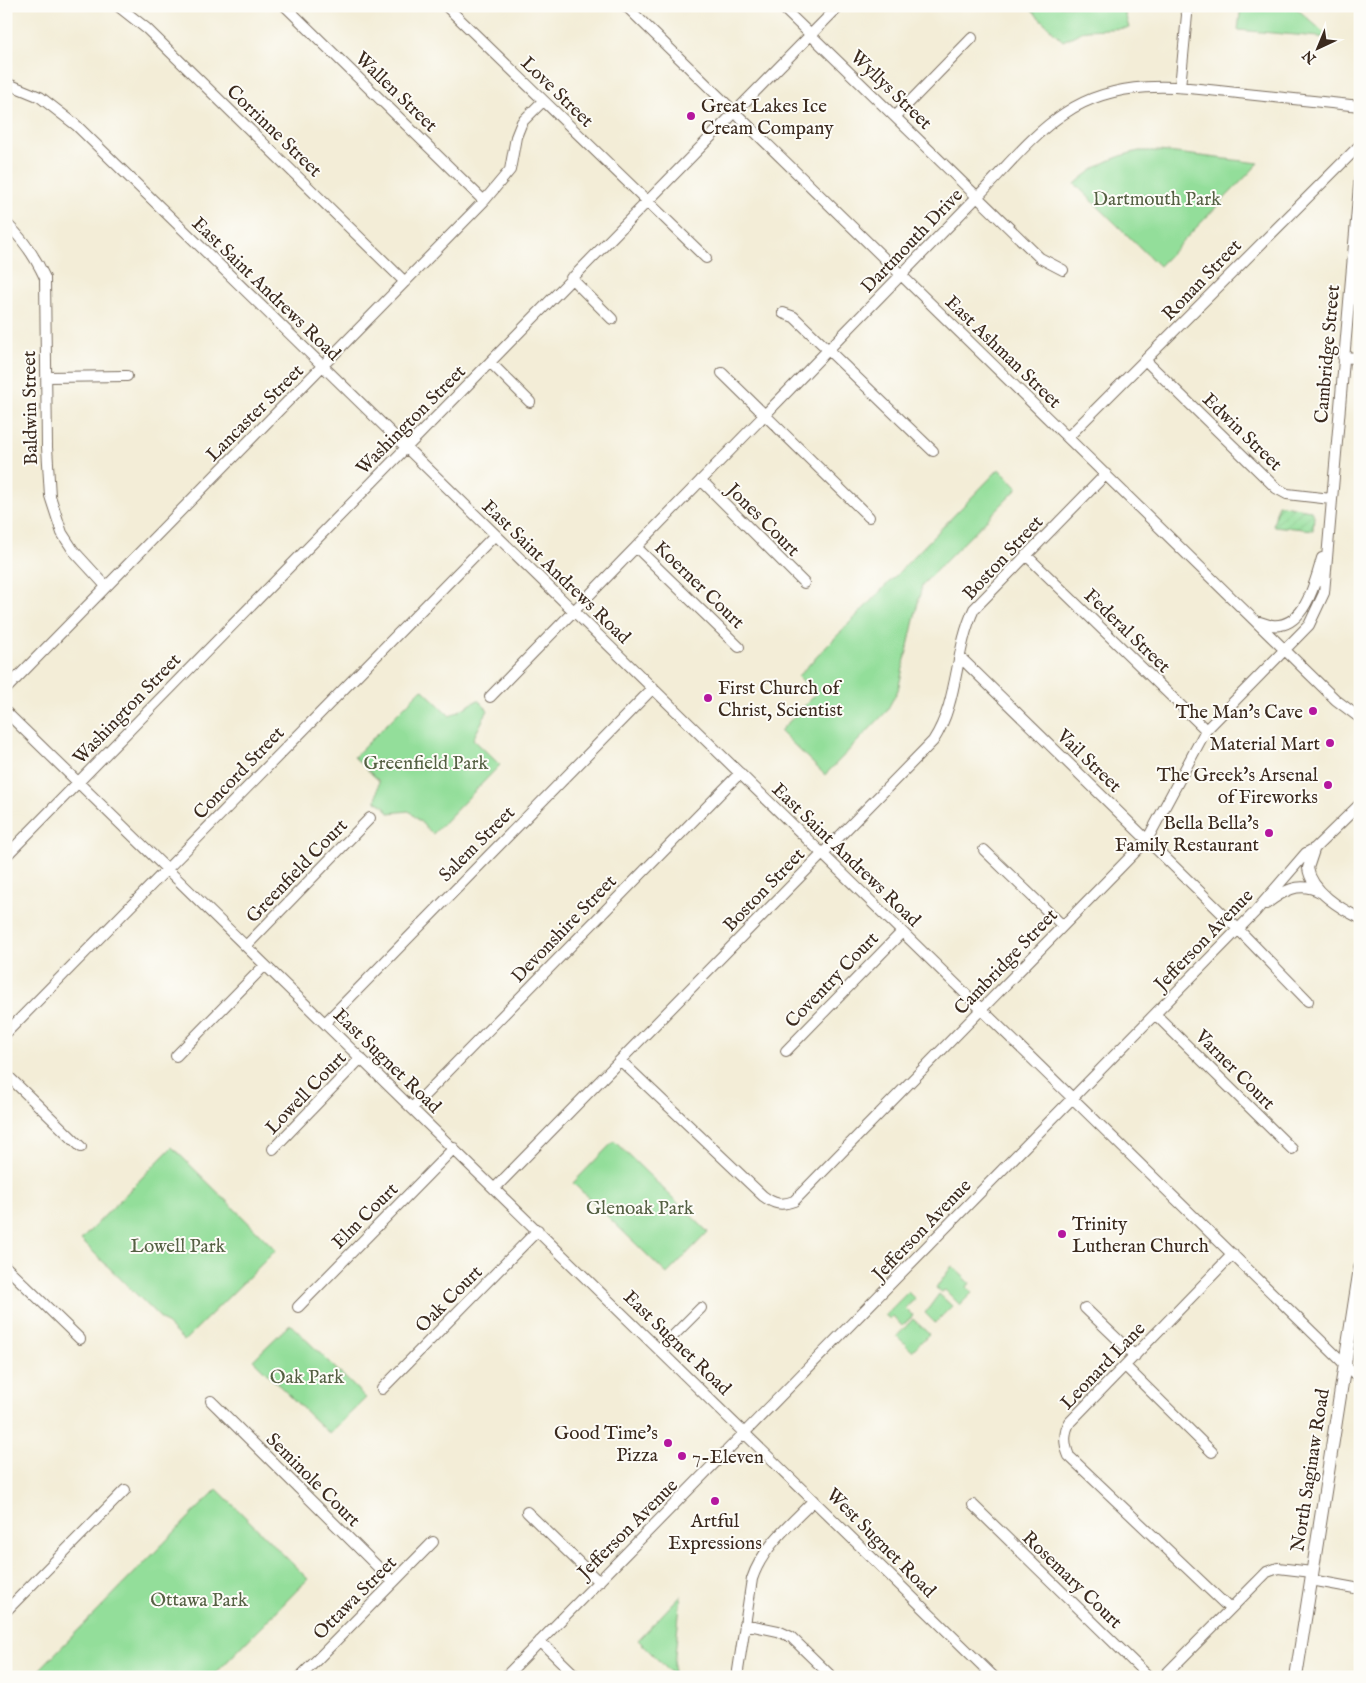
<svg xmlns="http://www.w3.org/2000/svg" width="1366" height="1683" font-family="'IM FELL English',serif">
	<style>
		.park { fill: #93de9a; stroke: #67845c }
		.garden { fill: url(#garden-furrows); stroke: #67845c }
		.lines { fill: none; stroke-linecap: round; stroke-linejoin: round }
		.minor-casing { stroke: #7b6e5f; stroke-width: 12 }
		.major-casing { stroke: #7b6e5f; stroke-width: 14 }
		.minor { stroke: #fff; stroke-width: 10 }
		.major { stroke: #fff; stroke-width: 12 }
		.poi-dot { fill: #b5179e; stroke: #fdfcf7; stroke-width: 2 }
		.labels { text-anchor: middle; stroke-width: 4; stroke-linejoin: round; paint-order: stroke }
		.street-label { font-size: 19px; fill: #3b2a1e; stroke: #fdfcf7 }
		.poi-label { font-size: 19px; fill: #3b2a1e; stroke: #fdfcf7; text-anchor: end }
		.park-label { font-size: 19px; fill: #556043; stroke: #fdfcf7 }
	</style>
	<defs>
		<pattern id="garden-furrows" width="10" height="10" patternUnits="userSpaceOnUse" patternTransform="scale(1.25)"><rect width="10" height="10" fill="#93de9a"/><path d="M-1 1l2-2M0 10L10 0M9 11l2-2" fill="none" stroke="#80bf84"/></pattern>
	</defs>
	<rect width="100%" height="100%" fill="#fdfcf7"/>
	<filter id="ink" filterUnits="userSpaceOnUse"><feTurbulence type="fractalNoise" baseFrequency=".02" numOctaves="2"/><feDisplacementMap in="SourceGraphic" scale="10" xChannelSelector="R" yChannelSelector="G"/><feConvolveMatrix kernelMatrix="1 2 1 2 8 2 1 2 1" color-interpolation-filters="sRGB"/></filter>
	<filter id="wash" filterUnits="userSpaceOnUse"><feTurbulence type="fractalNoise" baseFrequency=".0096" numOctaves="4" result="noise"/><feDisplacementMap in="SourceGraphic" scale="20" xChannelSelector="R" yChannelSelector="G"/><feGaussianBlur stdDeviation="1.12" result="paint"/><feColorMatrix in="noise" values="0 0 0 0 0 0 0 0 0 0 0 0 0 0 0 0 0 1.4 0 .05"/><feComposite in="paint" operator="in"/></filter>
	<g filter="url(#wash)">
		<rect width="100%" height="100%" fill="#f3edd7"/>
		<path class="park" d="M1027 6H1123L1129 28 1086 30 1063 41Z
			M1241 6H1294L1330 38 1238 30Z
			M1139 151H1159L1259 163 1159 266 1075 184C1095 166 1112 157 1139 151Z
			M999 469 1018 488 922 585 898 690 886 712 825 775 780 731 816 694 798 676Z
			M422 689 450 716 478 700 488 710 473 739 500 765 433 834 409 811 389 813 384 806 376 801 379 781 354 757Z
			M614 1141 708 1232 667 1274 573 1183Z
			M172 1147 276 1250 184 1341 81 1240Z
			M952 1266 970 1283 967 1287 972 1293 960 1305 945 1290 941 1292 936 1288Z
			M908 1292 915 1299 905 1308 913 1316 902 1326 893 1316 890 1319 885 1315Z
			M939 1294 952 1306 935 1323 925 1313Z
			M913 1319 929 1334 912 1351 897 1336Z
			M290 1324 366 1398 329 1434 253 1360Z
			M217 1489 308 1579 212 1677H46L39 1670Z
			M681 1595 673 1675 638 1640Z"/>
		<path class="garden" d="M1278 504 1310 510 1314 515 1313 530 1273 526Z"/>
	</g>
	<g filter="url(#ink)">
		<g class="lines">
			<defs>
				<path id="minor" d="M118 6 147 29 405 282
					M285 6 484 201
					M446 6 706 258
					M626 6 1336 700 1360 718
					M781 6 1040 258 1063 270
					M6 83 40 97 76 125 1360 1379
					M1180 87 1187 15 1186 6
					M895 117 972 38
					M6 223C24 240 35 256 45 278L47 447 50 496 62 533 73 550 106 586
					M571 278 612 319
					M783 313 794 317 933 451
					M1343 357 1360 358
					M1145 360 1276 488 1287 494 1331 499
					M490 362 530 402
					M722 373 869 517
					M47 377 127 376
					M1068 437 1360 145
					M701 480 804 583
					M636 547 739 647
					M1026 555 1206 730
					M1260 622C1301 639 1314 588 1322 558
					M960 657 1238 929 1308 1001
					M6 689 484 201 510 170 516 137 522 122 543 101
					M490 697 977 197C1005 169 1032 134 1065 113 1120 76 1184 87 1246 94 1284 98 1322 102 1360 106
					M6 712 994 1677
					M984 850 1063 926
					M1314 850 1308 868C1311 891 1341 909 1360 918
					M6 856 839 6
					M1266 904C1283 891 1299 881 1320 892
					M246 946 370 818
					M1155 1014 1292 1149
					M325 1023 653 688
					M6 1033 495 535
					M786 1051 902 932
					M176 1056 265 965
					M621 1061 763 1196C774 1204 781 1206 794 1201L1147 840 1206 730 1309 625 1324 593 1360 174
					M6 1074 81 1147
					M412 1108 740 773
					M273 1149 361 1058
					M495 1188 933 741C959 701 954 652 974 609L1106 474
					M6 1267 80 1339
					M298 1307 454 1148
					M1085 1308 1135 1356
					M660 1349 701 1308
					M1125 1366 1212 1452
					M382 1389 538 1230
					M211 1401 393 1582
					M973 1505 1149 1677
					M527 1512 599 1582
					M1311 1580 1360 1589
					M1230 1609 1069 1456C1064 1444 1063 1433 1070 1422L1233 1254
					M6 1611 125 1490
					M744 1624 778 1631 791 1637 832 1677
					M540 1641 577 1677
					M300 1677 433 1542
					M505 1677 1255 912 1306 853 1315 848 1360 804
					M737 1677 752 1579C763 1546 791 1524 814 1500
					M1163 1677 1267 1572 1278 1568 1312 1572"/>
				<path id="major" d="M1296 1677 1360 1268"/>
			</defs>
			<use href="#minor" class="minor-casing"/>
			<use href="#major" class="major-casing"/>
			<use href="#minor" class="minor"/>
			<use href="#major" class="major"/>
		</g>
	</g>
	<g class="poi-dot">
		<circle cx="691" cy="116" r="5"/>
		<circle cx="708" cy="698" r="5"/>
		<circle cx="1313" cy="711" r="5"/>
		<circle cx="1330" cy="743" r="5"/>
		<circle cx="1328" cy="785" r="5"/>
		<circle cx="1269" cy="833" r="5"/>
		<circle cx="1062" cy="1234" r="5"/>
		<circle cx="668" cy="1443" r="5"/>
		<circle cx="682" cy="1456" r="5"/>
		<circle cx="715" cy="1501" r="5"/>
	</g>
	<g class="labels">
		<g class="street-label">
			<text transform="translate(892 89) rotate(44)" y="7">Wyllys Street</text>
			<text transform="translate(397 91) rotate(44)" y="7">Wallen Street</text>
			<text transform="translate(558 91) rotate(44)" y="7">Love Street</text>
			<text transform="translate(275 130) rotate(44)" y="7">Corrinne Street</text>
			<text transform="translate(911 240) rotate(-46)" y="7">Dartmouth Drive</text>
			<text transform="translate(1201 279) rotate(-46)" y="7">Ronan Street</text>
			<text transform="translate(267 288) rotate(44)" y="7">East Saint Andrews Road</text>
			<text transform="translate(1004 351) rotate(44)" y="7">East Ashman Street</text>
			<text transform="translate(1326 354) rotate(-85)" y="7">Cambridge Street</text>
			<text transform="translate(29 408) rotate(-91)" y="7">Baldwin Street</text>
			<text transform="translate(254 412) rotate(-45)" y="7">Lancaster Street</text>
			<text transform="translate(410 419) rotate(-45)" y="7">Washington Street</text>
			<text transform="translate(1243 431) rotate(44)" y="7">Edwin Street</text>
			<text transform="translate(764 519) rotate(45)" y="7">Jones Court</text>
			<text transform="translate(1002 557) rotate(-47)" y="7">Boston Street</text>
			<text transform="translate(557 571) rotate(44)" y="7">East Saint Andrews Road</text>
			<text transform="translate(700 584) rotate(44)" y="7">Koerner Court</text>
			<text transform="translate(1128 630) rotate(44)" y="7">Federal Street</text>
			<text transform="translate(126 708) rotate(-46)" y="7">Washington Street</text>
			<text transform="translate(1090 760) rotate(44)" y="7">Vail Street</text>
			<text transform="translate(238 772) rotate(-46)" y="7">Concord Street</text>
			<text transform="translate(476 843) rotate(-45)" y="7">Salem Street</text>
			<text transform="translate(847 854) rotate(44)" y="7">East Saint Andrews Road</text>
			<text transform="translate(296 870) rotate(-46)" y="7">Greenfield Court</text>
			<text transform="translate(763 889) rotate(-46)" y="7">Boston Street</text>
			<text transform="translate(563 928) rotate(-46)" y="7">Devonshire Street</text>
			<text transform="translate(1203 939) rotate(-46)" y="7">Jefferson Avenue</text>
			<text transform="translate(1005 961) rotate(-46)" y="7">Cambridge Street</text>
			<text transform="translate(831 979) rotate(-46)" y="7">Coventry Court</text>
			<text transform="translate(388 1060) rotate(44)" y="7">East Sugnet Road</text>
			<text transform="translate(1236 1069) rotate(45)" y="7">Varner Court</text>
			<text transform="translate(305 1092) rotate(-46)" y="7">Lowell Court</text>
			<text transform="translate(364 1215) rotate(-45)" y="7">Elm Court</text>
			<text transform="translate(921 1229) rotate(-46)" y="7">Jefferson Avenue</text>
			<text transform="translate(448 1298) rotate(-45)" y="7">Oak Court</text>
			<text transform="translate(678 1342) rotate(44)" y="7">East Sugnet Road</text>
			<text transform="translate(1102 1365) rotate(-46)" y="7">Leonard Lane</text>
			<text transform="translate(1309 1470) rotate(-81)" y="7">North Saginaw Road</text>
			<text transform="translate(314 1479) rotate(45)" y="7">Seminole Court</text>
			<text transform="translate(627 1528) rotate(-45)" y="7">Jefferson Avenue</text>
			<text transform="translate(882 1542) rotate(45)" y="7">West Sugnet Road</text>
			<text transform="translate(1073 1579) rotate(44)" y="7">Rosemary Court</text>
			<text transform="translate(354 1597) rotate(-45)" y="7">Ottawa Street</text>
		</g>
		<g class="poi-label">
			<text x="701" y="112" text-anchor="start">Great Lakes Ice<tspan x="701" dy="22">Cream Company</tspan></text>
			<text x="718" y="694" text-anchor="start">First Church of<tspan x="718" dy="22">Christ, Scientist</tspan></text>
			<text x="1303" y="718">The Man's Cave</text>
			<text x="1320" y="750">Material Mart</text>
			<text x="1318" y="781">The Greek's Arsenal<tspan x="1318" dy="22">of Fireworks</tspan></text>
			<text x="1259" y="829">Bella Bella's<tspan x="1259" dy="22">Family Restaurant</tspan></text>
			<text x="1072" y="1230" text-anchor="start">Trinity<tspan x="1072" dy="22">Lutheran Church</tspan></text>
			<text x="658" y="1439">Good Time's<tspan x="658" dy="22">Pizza</tspan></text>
			<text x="692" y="1463" text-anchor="start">7-Eleven</text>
			<text x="715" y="1527" text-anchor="middle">Artful<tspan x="715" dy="22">Expressions</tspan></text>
		</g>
		<g class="park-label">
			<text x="1157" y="205">Dartmouth Park</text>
			<text x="426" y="769">Greenfield Park</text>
			<text x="640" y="1214">Glenoak Park</text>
			<text x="178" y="1252">Lowell Park</text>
			<text x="307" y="1383">Oak Park</text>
			<text x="199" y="1606">Ottawa Park</text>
		</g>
	</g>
	<rect width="1366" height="1683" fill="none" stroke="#fdfcf7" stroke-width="25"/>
	<g transform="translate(1318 48) rotate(224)" stroke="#fdfcf7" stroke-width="4" paint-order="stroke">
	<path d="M0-4L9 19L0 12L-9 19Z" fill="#3b2a1e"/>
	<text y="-8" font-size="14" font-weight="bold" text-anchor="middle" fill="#3b2a1e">N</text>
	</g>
</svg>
